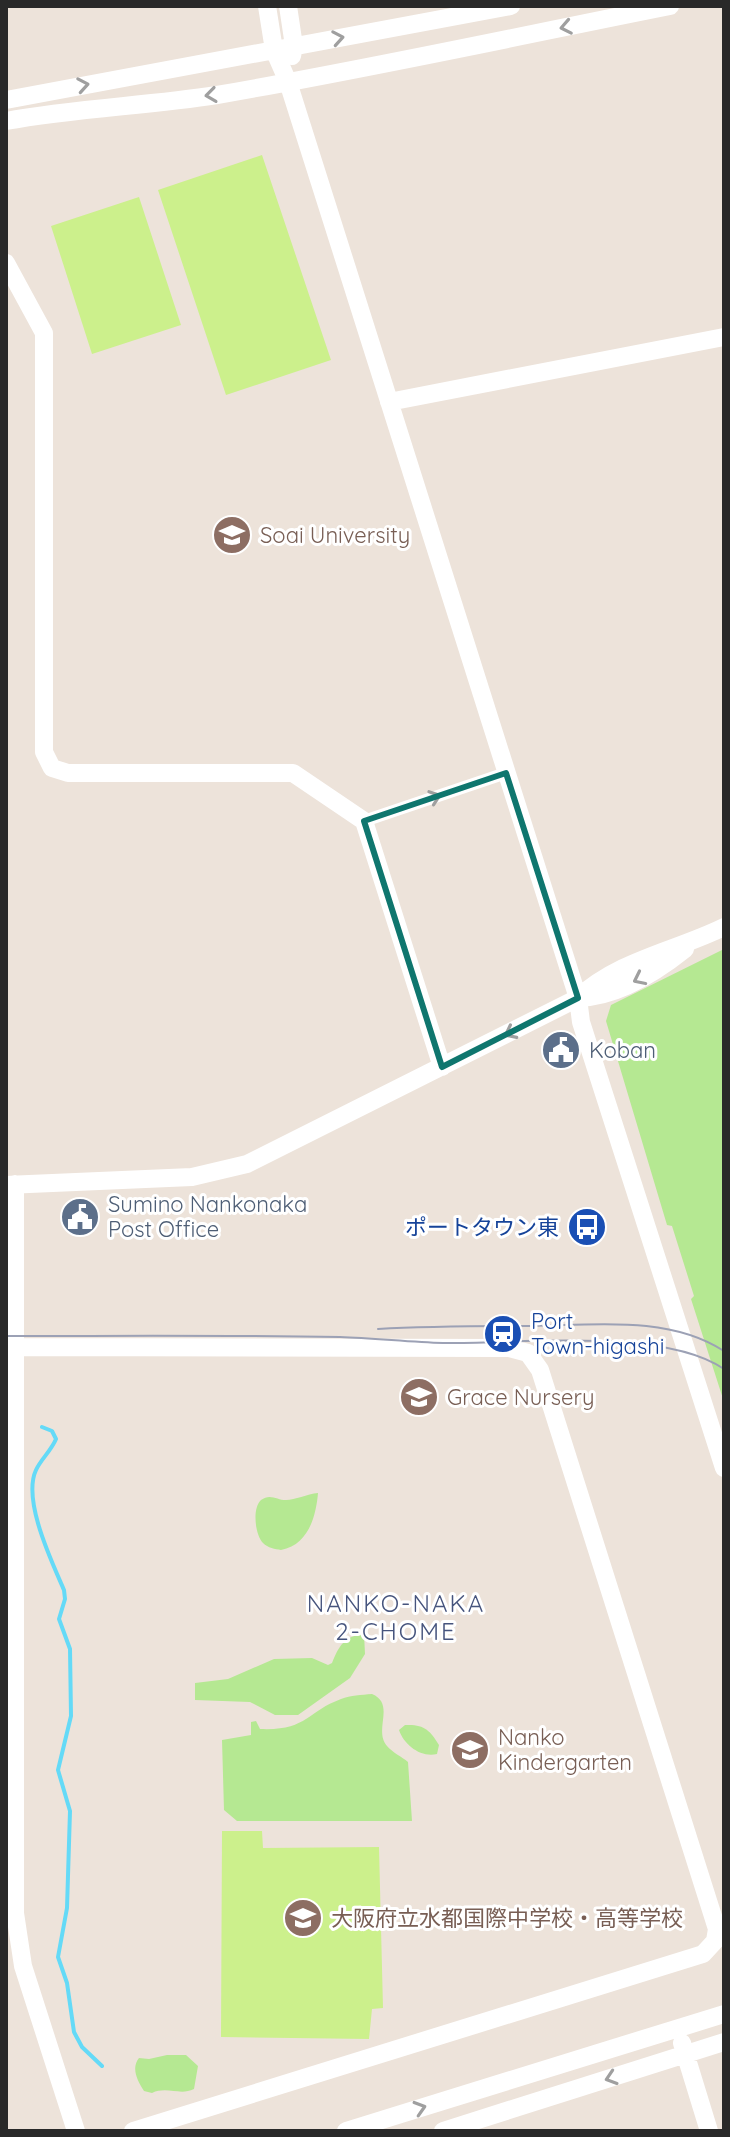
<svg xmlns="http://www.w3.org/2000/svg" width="730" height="2137" font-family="Quicksand,'Noto Sans JP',sans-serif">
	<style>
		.green { fill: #b5e892 }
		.pitch { fill: #ccf08c }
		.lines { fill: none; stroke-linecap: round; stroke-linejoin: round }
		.stream { stroke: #64daf7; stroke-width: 4 }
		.street { stroke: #fff; stroke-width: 12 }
		.secondary { stroke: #fff; stroke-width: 18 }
		.tram { stroke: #9ca1b5; stroke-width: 2 }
		.oneway { stroke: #9f9f9f }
		.marked { fill: none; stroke: #0f766e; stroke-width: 6; stroke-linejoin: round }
		.labels { text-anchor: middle; stroke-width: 6; stroke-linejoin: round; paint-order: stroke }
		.education-label { font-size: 22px; fill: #785e54; stroke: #fff; text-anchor: start }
		.service-label { font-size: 22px; fill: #4e5e75; stroke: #fff; text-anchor: start }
		.transit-label { font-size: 22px; fill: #164399; stroke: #fff; text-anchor: end }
		.neighbourhood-label { font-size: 24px; letter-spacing: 2px; fill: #46547d; stroke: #fff }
	</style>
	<rect width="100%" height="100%" fill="#ede3da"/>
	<path class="green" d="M724 949V1402L691 1299 694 1296 672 1226 667 1225 606 1021 611 1005Z
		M318 1493C316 1517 308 1545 281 1550 275 1549 268 1548 263 1543 255 1535 252 1508 261 1500 270 1493 277 1500 286 1500 295 1500 307 1494 318 1493Z
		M364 1634 365 1654 350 1678 298 1715H275L250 1702 195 1700V1683L228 1679 274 1659 312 1658 328 1665 332 1663C339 1646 344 1636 364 1634Z
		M372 1694C396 1704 373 1730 387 1746 392 1752 402 1757 408 1762L412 1821H237L224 1810 222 1740 251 1735V1722L256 1721 260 1729C307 1731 306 1712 341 1699 351 1695 361 1695 372 1694Z
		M405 1725C424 1724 430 1730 439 1745L437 1754C421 1758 404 1745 399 1730Z
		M167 2055H186L198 2066 194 2089C180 2096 167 2086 152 2093L144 2091C137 2080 131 2068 139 2058L149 2059Z"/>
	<path class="pitch" d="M262 155 331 360 226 395 158 190Z
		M139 197 181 325 92 354 51 226Z
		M222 1831H262L263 1848 379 1847 383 2008 372 2009 369 2039 221 2037Z"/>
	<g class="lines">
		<path class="stream" d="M42 1427 52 1431 56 1439C51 1451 41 1459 36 1470 22 1500 52 1562 64 1590L65 1599 59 1619 70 1649 71 1716 58 1770 70 1811 67 1908 58 1957 67 1983 74 2032 82 2047 102 2066"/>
		<path class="street" d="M364 821 506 773"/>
		<path class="secondary" d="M267 6 274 50 288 82 578 998 581 1022 724 1468
			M288 6 294 46 292 56
			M6 100 511 6
			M6 121C76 108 147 106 217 95 368 69 519 36 670 6
			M6 263 44 333V752L52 768 68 773H293L364 821 442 1067
			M389 402 724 337
			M578 998C617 997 655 973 685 949
			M15 1184V1913L23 1966 76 2131
			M6 1185 192 1177 247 1164 578 998C619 960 675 951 724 927
			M15 1347 509 1348 528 1353 540 1370 717 1929 715 1941 703 1954 133 2131
			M682 2043 709 2131
			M346 2131 724 2014
			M443 2131 724 2042"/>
		<path class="tram" d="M378 1329C429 1326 480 1326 532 1326 594 1325 669 1315 724 1351
			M6 1336C117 1336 229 1335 340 1337 374 1338 409 1342 443 1343 518 1344 663 1327 724 1369"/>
	</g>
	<defs><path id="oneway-chevron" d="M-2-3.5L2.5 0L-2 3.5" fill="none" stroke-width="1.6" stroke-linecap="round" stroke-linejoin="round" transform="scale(2)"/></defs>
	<g class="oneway">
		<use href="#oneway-chevron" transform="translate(566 27) rotate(169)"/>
		<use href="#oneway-chevron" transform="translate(338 38) rotate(-10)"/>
		<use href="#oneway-chevron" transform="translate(83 85) rotate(-10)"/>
		<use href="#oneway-chevron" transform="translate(211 95) rotate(172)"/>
		<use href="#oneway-chevron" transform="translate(435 797) rotate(-19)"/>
		<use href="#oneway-chevron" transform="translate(639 979) rotate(154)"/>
		<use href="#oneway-chevron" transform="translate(510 1033) rotate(153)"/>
		<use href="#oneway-chevron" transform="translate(611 2078) rotate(162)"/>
		<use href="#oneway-chevron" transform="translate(420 2108) rotate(-17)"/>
	</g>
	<path class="marked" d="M506 773 578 998 442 1067 364 821Z"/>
	<defs>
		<symbol id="university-disc" viewBox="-11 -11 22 22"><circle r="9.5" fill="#8d6e63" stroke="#fff"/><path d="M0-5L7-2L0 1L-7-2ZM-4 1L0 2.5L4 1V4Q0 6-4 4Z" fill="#fff"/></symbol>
		<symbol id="civic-disc" viewBox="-11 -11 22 22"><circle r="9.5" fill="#5c6f8a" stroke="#fff"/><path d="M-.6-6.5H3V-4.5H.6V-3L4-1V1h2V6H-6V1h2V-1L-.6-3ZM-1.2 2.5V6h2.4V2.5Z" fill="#fff"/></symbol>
		<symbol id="bus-disc" viewBox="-11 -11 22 22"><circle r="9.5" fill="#1a4fb4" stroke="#fff"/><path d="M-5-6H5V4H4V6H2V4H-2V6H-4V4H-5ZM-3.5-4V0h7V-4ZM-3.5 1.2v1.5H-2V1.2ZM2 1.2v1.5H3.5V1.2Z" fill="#fff"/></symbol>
		<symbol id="station-disc" viewBox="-11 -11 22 22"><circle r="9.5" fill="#1a4fb4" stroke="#fff"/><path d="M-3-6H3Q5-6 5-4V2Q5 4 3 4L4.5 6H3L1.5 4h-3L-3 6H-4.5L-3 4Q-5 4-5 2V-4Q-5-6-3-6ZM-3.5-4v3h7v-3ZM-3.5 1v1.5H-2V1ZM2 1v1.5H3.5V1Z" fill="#fff"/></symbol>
		<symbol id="school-disc" viewBox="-11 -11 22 22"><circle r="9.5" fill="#8d6e63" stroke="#fff"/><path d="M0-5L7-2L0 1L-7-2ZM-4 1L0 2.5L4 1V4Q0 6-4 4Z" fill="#fff"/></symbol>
	</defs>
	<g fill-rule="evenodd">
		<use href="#university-disc" x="210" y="513" width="44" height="44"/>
		<use href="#civic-disc" x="539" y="1028" width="44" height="44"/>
		<use href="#civic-disc" x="58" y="1195" width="44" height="44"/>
		<use href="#bus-disc" x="565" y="1205" width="44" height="44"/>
		<use href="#station-disc" x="481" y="1312" width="44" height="44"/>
		<use href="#school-disc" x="397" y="1375" width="44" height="44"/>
		<use href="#school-disc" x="448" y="1728" width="44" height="44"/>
		<use href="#school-disc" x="281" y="1896" width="44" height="44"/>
	</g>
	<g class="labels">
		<g class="education-label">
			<text x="260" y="543">Soai University</text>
			<text x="447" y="1405">Grace Nursery</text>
			<text x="498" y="1745">Nanko<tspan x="498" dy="25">Kindergarten</tspan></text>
			<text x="331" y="1926">大阪府立水都国際中学校・高等学校</text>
		</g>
		<g class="service-label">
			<text x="589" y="1058">Koban</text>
			<text x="108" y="1212">Sumino Nankonaka<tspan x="108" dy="25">Post Office</tspan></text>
		</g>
		<g class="transit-label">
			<text x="559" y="1235">ポートタウン東</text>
			<text x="531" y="1329" text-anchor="start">Port<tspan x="531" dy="25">Town-higashi</tspan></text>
		</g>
		<g class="neighbourhood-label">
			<text x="396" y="1612">NANKO-NAKA<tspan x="396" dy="28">2-CHOME</tspan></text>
		</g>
	</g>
	<rect width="730" height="2137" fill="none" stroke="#292929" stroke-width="16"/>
</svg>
